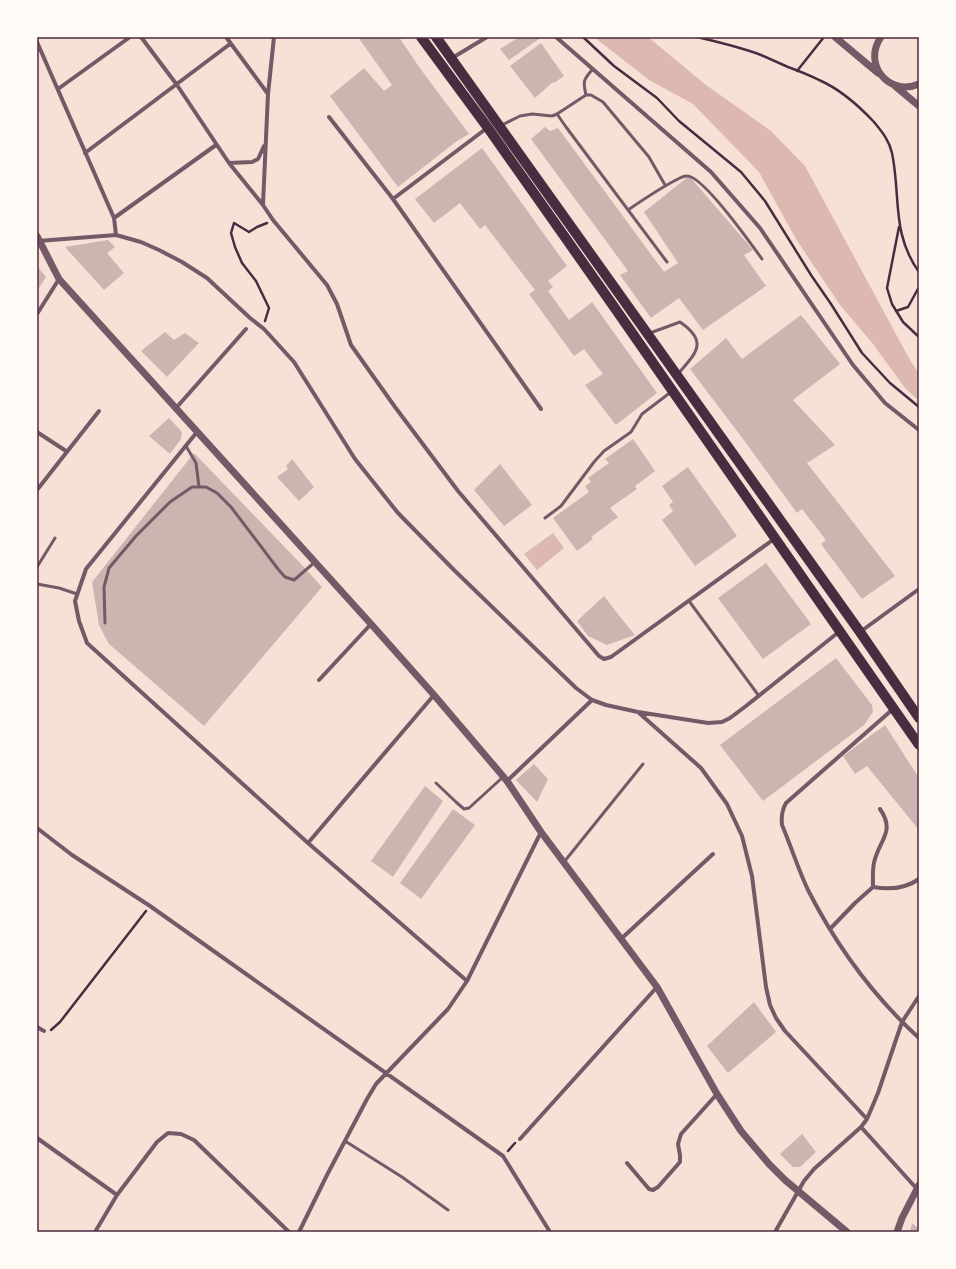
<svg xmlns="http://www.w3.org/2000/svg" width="956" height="1269" font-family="Poppins,sans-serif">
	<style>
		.water { fill: #dcb8b0 }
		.building { fill: #ccb4b1 }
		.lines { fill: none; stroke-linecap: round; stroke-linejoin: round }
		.path { stroke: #4a2c40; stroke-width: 2.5 }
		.service { stroke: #755966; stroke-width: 3 }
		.minor { stroke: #755966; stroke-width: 4 }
		.tertiary { stroke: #755966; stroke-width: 7 }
		.primary { stroke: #4a2c40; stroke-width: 10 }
		.neatline { fill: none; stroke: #4a2c40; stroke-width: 1.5 }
	</style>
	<rect width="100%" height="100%" fill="#f7e1d7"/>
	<path class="water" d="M594 37H648L706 85 771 131 805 166 910 360 919 374V401L905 388 873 344 840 305 796 239 759 172 693 104 649 80Z
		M553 533 564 548 537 570 524 554Z"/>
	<path class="building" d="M358 37H399L419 67 469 134 457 141 398 187 330 96 364 68 384 91 392 85Z
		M519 37H542L509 60 500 49Z
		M541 43 564 76 554 83 553 82 535 98 510 66Z
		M545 127 550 131 558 128 664 272 678 263 644 212 689 176 753 250 744 255 766 286 703 330 679 298 651 318 620 275 628 271 531 139Z
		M482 148 567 266 548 281 553 287 548 291 569 320 592 302 657 393 616 425 585 385 603 374 584 349 574 356 529 294 535 290 485 225 480 229 460 203 434 223 415 199Z
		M108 240 115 247 107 253 124 273 104 290 65 247Z
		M37 266 46 277 37 291Z
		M801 315 840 364 793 400 835 445 807 463 895 576 862 599 821 544 826 540 802 509 797 513 743 439 690 369 726 338 742 359Z
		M165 332 174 340 185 333 199 343 167 377 141 351Z
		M169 418 182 432 181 439 170 454 149 436Z
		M633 439 655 471 635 486 637 489 610 508 618 517 591 537 593 539 577 551 553 518 589 492 585 486 591 482 588 478 609 463 605 459Z
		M194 453 301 564 322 587 204 726 109 644 99 625 92 582Z
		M292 459 314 487 299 501 277 477 288 469 286 466Z
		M500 464 532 505 504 526 474 490Z
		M688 467 737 536 695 566 662 520 673 511 669 505 673 502 662 486Z
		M766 563 811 624 763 659 718 598Z
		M604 596 617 613 635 635 607 645 588 636 577 621Z
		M836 658 872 705 873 712 864 725 763 801 720 745Z
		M885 725 919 778V830L867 766 855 774 843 756Z
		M534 764 548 779 537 802 516 780Z
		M425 786 443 801 393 877 371 861Z
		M453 809 475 825 421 899 400 883Z
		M754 1002 776 1032 728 1073 707 1046Z
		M802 1134 816 1152 800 1167H793L780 1154Z
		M912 1223 919 1229V1232H910Z"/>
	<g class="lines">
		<path class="path" d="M583 37 614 66 657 98 679 121 741 172 765 201 811 275 831 304 862 353 890 383 919 407
			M697 37C718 42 740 47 761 55 770 59 779 63 788 67 799 71 809 75 819 80 840 89 858 105 874 122 882 132 889 140 892 153 901 196 891 233 919 272
			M797 71 824 37
			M899 227 887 288 892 304 903 322 919 337
			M896 311 908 307 919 287
			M265 321 269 308 256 281 242 263 235 247 231 233 234 223 249 232 257 227 267 223
			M51 1030 60 1022 146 911
			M508 1151 515 1143"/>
		<path class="service" d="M586 95C583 82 583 80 592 70
			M557 114 566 127 667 262
			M502 125 520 116 532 114 552 116 557 114 586 95H591L603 102 649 157 665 185
			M628 210C644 199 660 188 678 179 680 178 684 176 686 176 701 173 752 245 762 259
			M650 333 680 322C709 342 696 353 678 374
			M186 446 196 463 199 487
			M545 518 561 506 594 462 604 451 631 432 642 414 671 392
			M37 567 55 538
			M37 584 59 588 77 594
			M689 601 759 696
			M105 623 104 587 109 568 136 536 170 502 192 487H206L217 493 231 507 278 569 285 577 294 580 315 562
			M436 783 456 802 464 809 469 808 503 777
			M564 862 643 764
			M345 1141 402 1177 448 1210"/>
		<path class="minor" d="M141 37 177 85 229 163 263 205 273 220 327 285 337 304 351 345 395 407 458 491 599 656 604 659 611 657 774 539
			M226 37 268 94
			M556 37 711 172 760 228 853 365 885 403 919 430
			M37 42 114 218 116 235
			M452 58 487 37
			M58 89 130 37
			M329 117 393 199 541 409
			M85 153 230 44
			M229 163 252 162 258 159 264 146
			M393 199 487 128
			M263 204 268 94 274 37
			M114 218 216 145
			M38 241 116 235 141 242 159 250 182 262 207 278 250 318 264 329 294 362 355 459 398 513 454 570 576 688 592 700 606 705 638 712 708 723 722 722 730 718 746 706 840 631
			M37 314 59 279
			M176 408 246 329
			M37 432 66 451
			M197 432 86 569 75 601 79 621 87 643 308 843 467 981
			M37 490 99 411
			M860 632 919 589
			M319 680 371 624
			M893 709 786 803C782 810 781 816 782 825 791 846 798 869 808 890 836 945 873 996 919 1038
			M638 712 701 768 727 804 742 836 752 876 766 987 770 1005 776 1018 785 1031 867 1119
			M507 781 592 700
			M37 828 72 855 150 906 503 1156 550 1232
			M308 843 434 695
			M873 887C873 878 872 867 875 859 881 838 895 831 880 809
			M830 929 855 903 873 887C890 890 905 889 919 879
			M621 939 713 854
			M37 1027 44 1031
			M861 1127 917 1189
			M37 1138 117 1195
			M520 1139 657 987
			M627 1163 649 1189 653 1190 658 1187 680 1162V1155L678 1144 681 1134 717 1094
			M95 1232 117 1195 157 1142 168 1133 181 1134 194 1140 289 1232
			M299 1232 327 1175 367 1099 376 1084 448 1009 467 981 541 832
			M775 1232 804 1181 814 1169 861 1127 867 1119 878 1093 902 1022 919 996"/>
		<path class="tertiary" d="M835 37 878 73
			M881 37C862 64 889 97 919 84
			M895 86 919 106
			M37 236 59 279 371 624 434 695 507 781 541 832 657 987 717 1094 741 1131 769 1164 785 1180 847 1232
			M897 1232 902 1218 919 1185"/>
		<path class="primary" d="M421 37 488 128 612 304 919 745
			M436 37 860 632 919 718"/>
	</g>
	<rect width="956" height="1269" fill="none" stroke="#fffaf5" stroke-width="76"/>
	<rect x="38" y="38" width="880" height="1193" class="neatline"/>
</svg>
